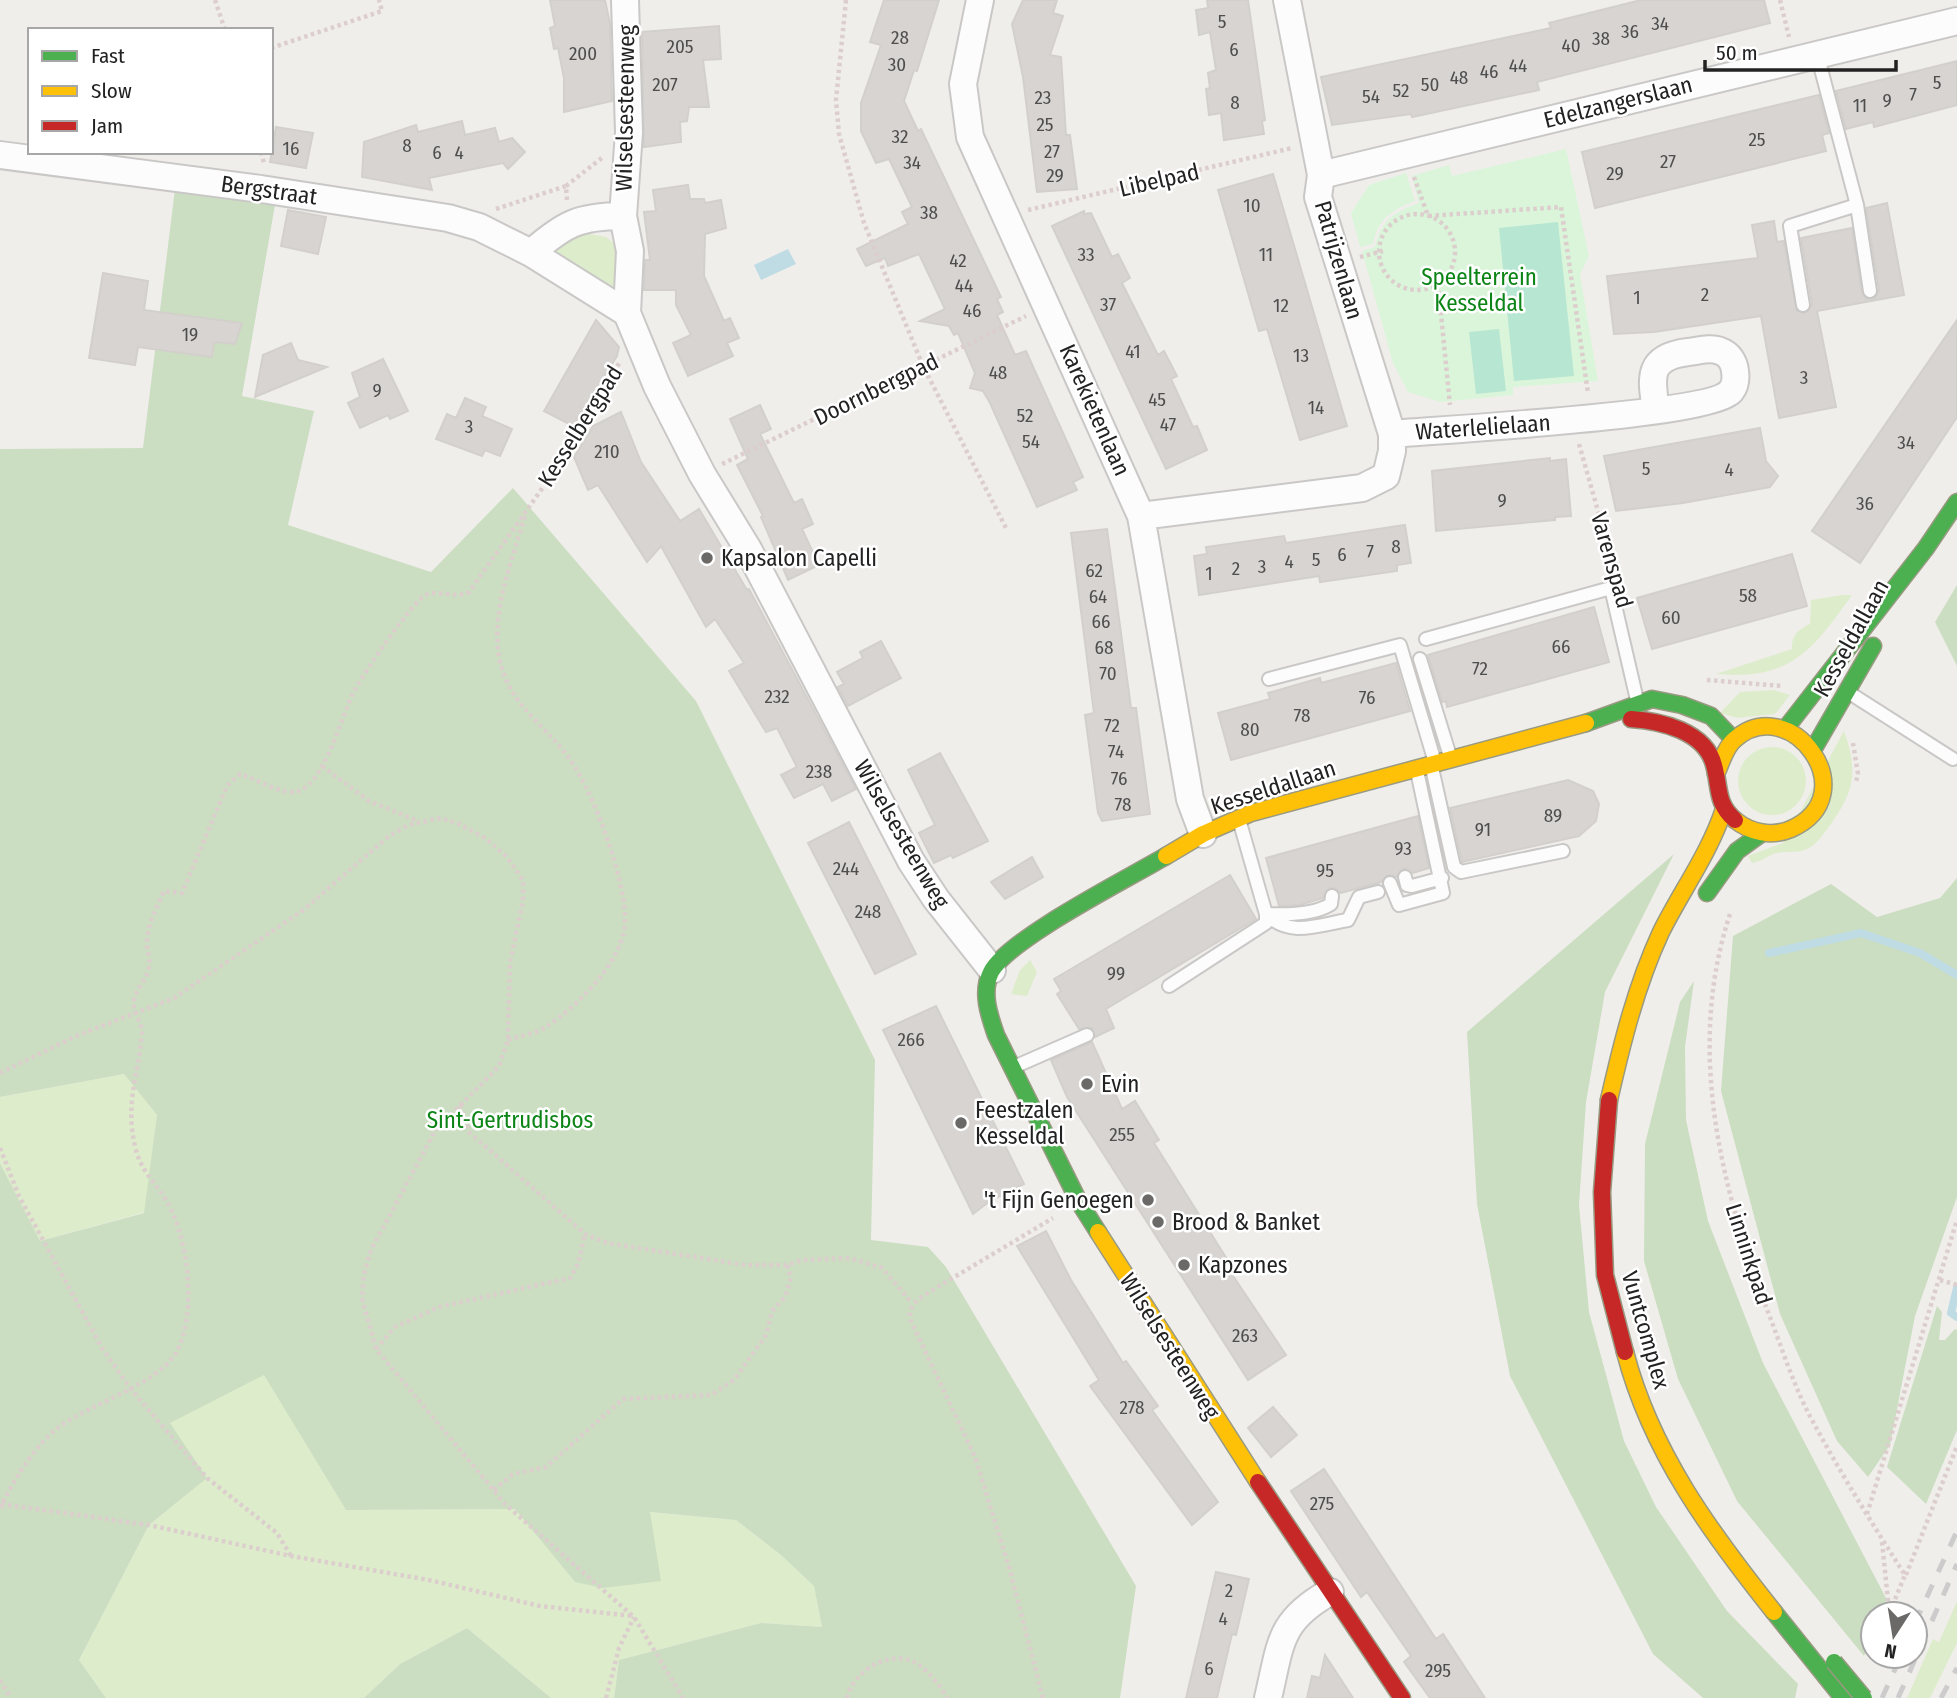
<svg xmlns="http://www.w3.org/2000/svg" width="1957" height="1698" font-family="'Fira Sans Condensed',sans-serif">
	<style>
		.grass { fill: #ddeccb }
		.forest { fill: #cbdec1 }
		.park { fill: #daf5da }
		.pitch { fill: #b7e6d2 }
		.water { fill: #bfdbe3 }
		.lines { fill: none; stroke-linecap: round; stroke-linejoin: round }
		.stream { stroke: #bfdbe3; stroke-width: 8 }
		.building { fill: #d7d4d2; stroke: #d3d0cc; stroke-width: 2 }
		.lane-casing { stroke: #c9c8c7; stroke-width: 16 }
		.street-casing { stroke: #c9c8c7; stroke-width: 30 }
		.fast-casing { stroke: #999a82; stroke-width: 19 }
		.slow-casing { stroke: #999a82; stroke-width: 19 }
		.jam-casing { stroke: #999a82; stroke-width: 19 }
		.path { stroke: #dccecd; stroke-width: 4.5; stroke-dasharray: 3.5 3.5; stroke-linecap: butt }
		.lane { stroke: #fdfcfc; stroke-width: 12 }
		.street { stroke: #fdfcfc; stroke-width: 26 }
		.fast { stroke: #4caf50; stroke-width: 16 }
		.slow { stroke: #ffc107; stroke-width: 16 }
		.jam { stroke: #c62828; stroke-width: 16 }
		.rail { stroke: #ccc; stroke-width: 5; stroke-dasharray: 14 14; stroke-linecap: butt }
		.fast-bridge-casing { stroke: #999a82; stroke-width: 19; stroke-linecap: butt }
		.fast-bridge { stroke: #4caf50; stroke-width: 16 }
		.poi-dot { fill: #6a6968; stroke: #fff; stroke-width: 2.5 }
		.labels { text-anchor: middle; stroke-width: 5; stroke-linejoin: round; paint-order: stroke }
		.number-label { font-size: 19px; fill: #4f4e4e }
		.street-label { font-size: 23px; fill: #222; stroke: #fff }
		.park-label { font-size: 23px; fill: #0c8416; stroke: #fff }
		.poi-label { font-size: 23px; fill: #222; stroke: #fff; text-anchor: start }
	</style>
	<rect width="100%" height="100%" fill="#f0eeeb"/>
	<path class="grass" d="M584 233 606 237 616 245 622 292 546 249Z
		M1843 595H1852C1811 652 1791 680 1716 674L1792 649C1791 636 1798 629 1810 624L1811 600Z
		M1774 690 1790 695 1775 714 1738 718 1720 713 1740 692Z
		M1844 731C1859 772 1854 793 1828 828 1821 837 1815 847 1804 850 1796 853 1786 851 1777 853 1768 855 1761 862 1752 863L1748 856 1783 843Z
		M1738 781a34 34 0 1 1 68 0a34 34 0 1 1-68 0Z
		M1030 960 1037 972 1027 996 1011 994 1020 970Z
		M124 1074 157 1115 145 1212 40 1241 0 1163V1097Z
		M264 1374 346 1510 515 1509 575 1582 649 1512 736 1520 781 1555 814 1586 822 1627 761 1623 619 1660 614 1698H551L467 1628 400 1664 364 1698H106L79 1660 149 1525 207 1478 169 1423Z
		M1957 1601V1643L1930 1698H1907L1933 1639 1939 1642Z"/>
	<path class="forest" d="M175 189 276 199 242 396 314 411 288 525 431 572 513 488 696 701 875 1060 871 1240 928 1247 946 1267 1136 1586 1120 1698H614L619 1660 761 1623 822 1627 814 1586 781 1555 736 1520 650 1512 661 1581 603 1588 575 1582 515 1509 346 1510 264 1375 170 1423 207 1478 149 1525 79 1660 106 1698H0V1163L40 1241 144 1213 157 1115 124 1074 0 1097V449L143 448Z
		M1957 585V666L1935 622Z
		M1674 854 1605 992 1586 1102 1579 1205 1589 1312 1624 1441 1656 1507 1727 1611 1798 1684 1795 1698H1703L1653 1654 1510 1376 1477 1204 1467 1032Z
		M1957 878V1197L1915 1316 1890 1445 1868 1477 1837 1441 1780 1314 1721 1091 1733 936 1831 884 1877 917 1940 898Z
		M1694 981 1685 1047 1686 1120 1708 1221 1763 1363 1887 1600 1881 1614H1873V1634L1864 1656 1737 1501 1678 1379 1644 1261 1645 1144 1680 1002Z
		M1937 1306 1942 1312 1939 1340H1945L1955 1329 1957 1330V1430L1926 1504 1887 1467Z
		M467 1628 551 1698H364L400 1664Z"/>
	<path class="park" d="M1566 149 1589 256 1580 274 1598 381 1513 387V395L1441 402 1408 392 1393 363 1362 251 1375 247C1381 220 1394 212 1419 203L1412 176 1449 165 1452 176Z
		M1406 173 1415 201C1392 210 1378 218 1373 244L1360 247 1351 213 1369 185Z"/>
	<path class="pitch" d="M1558 222 1574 376 1514 381 1499 228Z
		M1499 329 1506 391 1476 394 1469 332Z"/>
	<path class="water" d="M788 249 796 264 761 280 754 265Z"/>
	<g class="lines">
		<path class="stream" d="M1769 953 1861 933 1920 953 1957 975
			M1957 1288 1951 1313 1957 1317"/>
	</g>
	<path class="building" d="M550 0H605L610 24 612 101 564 112V78L558 48 554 49 550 28 555 26Z
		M884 0H939L917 71 914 70 904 101 918 131 921 129 1001 297 997 299 1003 312 997 315 1015 355 1026 351 1083 477 1073 482 1077 490 1037 507 990 403 983 391 970 388 975 373 958 333 954 335 949 326 920 321 945 309 919 254 888 266 885 258 866 266 857 249 908 224 902 212 912 207 889 159 876 163 861 131V103L881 45 870 42Z
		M1023 0H1057L1053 13 1063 16 1050 55 1061 57 1066 135H1070L1077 189 1037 192 1023 77 1012 24Z
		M1207 0H1248L1265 120 1262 121 1264 134 1224 140 1221 113 1209 115 1206 89 1210 88 1208 73 1216 70 1210 32 1199 35 1196 10 1208 8Z
		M1641 0H1764L1770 23 1537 82 1539 90 1412 117 1411 114 1332 125 1321 77 1551 28 1549 23Z
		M719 26 721 59 703 60 709 107H689L687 121 680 122 681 142 644 147 642 32Z
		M1957 61V105L1874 127 1873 122 1846 129 1836 91Z
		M1819 95 1829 133 1822 135 1826 151 1595 208 1582 152Z
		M462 121 465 135 495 128 499 142 512 138 525 152 508 169 503 163 429 178 432 190 362 177 364 142 416 125 418 132Z
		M276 127 313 133 306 168 270 162Z
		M1273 174 1347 426 1300 440 1267 329 1259 331 1218 190Z
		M688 185 690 199H704L705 203 721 200 726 228 705 234 704 276 724 321 730 318 739 338 727 343 733 356 688 376 673 343 691 335 676 305V290H644L645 260H650L644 212 656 211 653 190Z
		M1887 203 1904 295 1817 311 1836 407 1779 418 1761 316 1654 332 1614 334 1607 276 1758 258 1752 225 1774 221 1777 242 1784 241 1797 311 1805 313 1812 304 1801 238 1852 228 1862 293 1866 299 1875 298 1879 290 1866 208Z
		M288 210 326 217 318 254 281 246Z
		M1084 211V214L1091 213 1112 257 1118 254 1130 278 1122 283 1158 355 1164 351 1177 376 1171 379 1193 427 1197 426 1207 450 1166 469 1052 226Z
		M103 273 148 281 144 310 242 323 235 344 214 342 212 357 138 347 135 365 89 358Z
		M596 320 619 347 617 356 573 426 544 411Z
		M1957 320V417L1860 563 1812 531Z
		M291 343 298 360 327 367 255 397 263 355Z
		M383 359 408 411 390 419 388 415 360 428 348 403 360 397 352 373Z
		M465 398 486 407 482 416 512 429 500 456 485 450 482 456 436 439 447 414 456 418Z
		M760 405 771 429 760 434 794 503 802 499 813 524 802 529 819 565 788 580 761 517 763 516 737 465 748 459 730 419Z
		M621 412 641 462 680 521 699 509 747 590 749 589 856 789 832 801 823 784 794 798 781 775 797 767 777 728 766 732 729 671 744 663 715 619 706 627 661 546 647 562 598 485 588 490 574 457 593 426Z
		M1760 428 1766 461 1778 476 1770 487 1683 503 1616 511 1604 456Z
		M1550 458V461L1566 459 1571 516 1555 517V520L1436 531 1432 471Z
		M1405 525 1411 563 1397 565V571L1320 582 1319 576 1199 595 1194 556 1207 554 1206 547 1284 536 1286 543Z
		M1107 529 1131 708H1136L1150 814 1102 821 1098 813 1085 715 1094 713 1071 533Z
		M1792 554 1807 606 1652 649 1637 598Z
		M1594 607 1609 662 1447 707 1446 701 1442 702 1428 655Z
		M881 641 901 678 848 706 838 687 844 684 837 672 863 658 860 652Z
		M1396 663 1410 711 1231 760 1218 713 1270 699 1268 693 1320 678 1321 683Z
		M940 753 988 841 953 858 951 855 934 863 919 833 935 825 908 770Z
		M1568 780 1593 791 1599 804 1596 821 1579 836 1462 862 1450 808Z
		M1418 816 1429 868 1413 873 1404 868 1396 877 1387 875 1381 882 1340 893 1337 889 1329 888 1323 898 1300 905 1279 906 1266 858Z
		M849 822 916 954 875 974 808 843Z
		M1032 857 1043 877 1005 899 991 882Z
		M1230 875 1256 919 1106 1009 1114 1028 1095 1037 1092 1028 1079 1029 1057 994 1061 991 1054 979Z
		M936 1006 1024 1184 990 1201 973 1214 883 1030Z
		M1092 1042 1122 1109 1135 1101 1159 1140 1154 1143 1227 1259 1223 1261 1286 1355 1248 1380 1067 1097 1051 1060Z
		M1046 1231 1071 1280 1123 1363 1126 1361 1158 1406 1152 1410 1218 1502 1192 1525 1090 1386 1099 1380 1017 1246Z
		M1273 1407 1297 1435 1271 1457 1248 1428Z
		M1324 1469 1436 1639 1443 1634 1485 1698H1430L1404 1662 1411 1656 1367 1592 1361 1597 1291 1491Z
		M1216 1572 1249 1579 1236 1635 1232 1634 1217 1698H1186Z
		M1325 1655 1353 1698H1307L1312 1676 1320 1678Z"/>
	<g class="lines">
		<defs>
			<path id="lane" d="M1817 54 1857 205 1870 291
				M1803 305 1790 226 1857 205
				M1426 639 1611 588 1637 700
				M1420 659 1450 756
				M1269 679 1400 645 1434 759
				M1848 692 1953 759
				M1432 768 1454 867 1461 872 1563 851
				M1405 877 1407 885 1412 886 1442 878
				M1390 883 1399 905 1443 893 1417 771
				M1266 914C1290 938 1318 925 1348 920L1359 897 1378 892
				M1266 914C1286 915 1314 915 1331 904L1332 896
				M1169 986 1266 923V914L1240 823
				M1014 1067 1087 1035"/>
			<path id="street" d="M625 0 629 132 623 216 630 251 627 313 657 386 702 474 748 549 911 861 936 899 992 970
				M980 0 963 84 970 137 1141 516 1190 799 1203 834
				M1287 0 1321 175 1318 197 1392 434
				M0 155 261 189 448 218 479 227 531 253 627 313
				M1321 175 1957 21
				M531 253C564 224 579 216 623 216
				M1141 516 1362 488 1386 476 1392 451V434C1438 430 1711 415 1731 391 1735 386 1736 378 1735 371 1734 362 1729 354 1720 351 1711 347 1698 351 1688 352 1649 357 1650 375 1656 409
				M1268 1698C1281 1644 1278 1621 1330 1592"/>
			<path id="fast" d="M1586 723 1652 699 1682 705 1711 716 1734 740
				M1786 728 1926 548 1957 502
				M1814 748 1873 646
				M1707 893 1737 851 1762 833
				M1098 1232 1079 1202 996 1035C989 1015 981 992 991 972 1008 939 1129 878 1166 856
				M1774 1612 1843 1698"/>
			<path id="slow" d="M1716 774C1721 764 1725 748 1734 740 1790 689 1868 795 1791 829 1772 837 1751 833 1735 820
				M1166 856 1203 834 1251 813 1586 723
				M1609 1100C1622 1043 1636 986 1661 932 1682 890 1709 854 1724 809
				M1098 1232 1258 1482
				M1625 1352C1651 1452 1711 1533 1774 1612"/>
			<path id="jam" d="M1631 719C1661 721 1705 731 1714 765 1720 787 1716 804 1735 820
				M1609 1100 1602 1192 1605 1275 1625 1352
				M1258 1482 1402 1698"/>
		</defs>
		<use href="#lane" class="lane-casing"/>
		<use href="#street" class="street-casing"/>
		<use href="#fast" class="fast-casing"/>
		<use href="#slow" class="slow-casing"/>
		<use href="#jam" class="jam-casing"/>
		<path class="path" d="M215 0 225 30
			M846 0 836 100 839 134 864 223 923 366 1006 528
			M1780 0 1789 37
			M271 48 382 11 379 0
			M261 152 264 163
			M1414 177 1428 216 1561 207 1588 393
			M567 200 566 186 603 157
			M496 209 566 186
			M1028 210 1292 148
			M1379 252a38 38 0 1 1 76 0a38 38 0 1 1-76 0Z
			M1360 257 1383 251
			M1438 284 1450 405
			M1579 444 1615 571
			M722 464 1026 316
			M1707 680 1782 686
			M1853 743 1858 774 1856 782
			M322 766 369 801 418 821
			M1730 914C1686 1048 1720 1184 1768 1312 1782 1348 1794 1387 1812 1420 1841 1474 1873 1525 1905 1575L1889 1614
			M508 1040C519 1036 534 1034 544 1028 575 1009 625 960 625 921 626 881 594 794 571 761 551 731 519 712 505 677 484 628 511 564 525 516
			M0 1073 76 1036 174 998 302 911 388 837 408 825 441 818 459 824 485 838 506 856 523 880V901L510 962 508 1040 499 1066 435 1131 371 1250 364 1274 362 1298 376 1349 505 1504 634 1617 683 1698
			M460 1105 469 1132 585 1234 607 1243 745 1265H787L802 1260 850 1258 882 1268 912 1303
			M0 1148 19 1196 49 1251 102 1348 130 1388 207 1478 277 1533 291 1556
			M1940 1280 1957 1285
			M376 1349 395 1327 439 1307 570 1278 578 1264 585 1234
			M494 1490 513 1474 546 1467 623 1399 711 1395 734 1380 766 1335 772 1311 785 1297 791 1278 787 1265
			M1 1504 149 1525 291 1556 429 1580 540 1606 633 1616
			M0 1508C14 1480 34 1446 59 1427 91 1403 161 1384 178 1349 197 1309 188 1237 166 1200 153 1179 141 1172 135 1146 125 1103 138 1076 142 1035 143 1022 132 1013 134 1000 136 988 147 980 149 967 151 958 146 949 147 941 148 922 157 908 164 891L182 893 227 786 240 774C256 779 275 791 291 792 324 794 342 710 356 688 366 670 409 607 423 597 435 587 454 600 469 592L570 449 578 429 620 362
			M1867 1514 1957 1220
			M1882 1542 1889 1610
			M1906 1575 1957 1446
			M0 1680 11 1698
			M606 1698 619 1648 634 1617
			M847 1698C853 1671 891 1647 918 1664 928 1671 942 1688 947 1698
			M1043 1698 1009 1567 975 1457 910 1319C909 1303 919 1299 931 1291L1053 1218"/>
		<use href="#lane" class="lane"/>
		<use href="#street" class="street"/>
		<use href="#fast" class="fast"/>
		<use href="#slow" class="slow"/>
		<use href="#jam" class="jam"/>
		<path class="rail" d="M1915 1623 1957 1531
			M1882 1698 1901 1656
			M1898 1698 1957 1564
			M1941 1698 1957 1668"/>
		<defs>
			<path id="fast-bridge" d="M1834 1662 1864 1698"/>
		</defs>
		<use href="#fast-bridge" class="fast-bridge-casing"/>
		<use href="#fast-bridge" class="fast-bridge"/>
	</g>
	<g class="poi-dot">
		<circle cx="707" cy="558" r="7"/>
		<circle cx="1087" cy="1084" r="7"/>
		<circle cx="961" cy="1123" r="7"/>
		<circle cx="1148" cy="1200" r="7"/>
		<circle cx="1158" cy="1222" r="7"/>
		<circle cx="1184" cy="1265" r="7"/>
	</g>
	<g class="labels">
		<g class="number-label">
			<text x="1222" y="28">5</text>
			<text x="1660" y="30">34</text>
			<text x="1630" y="38">36</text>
			<text x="900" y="44">28</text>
			<text x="1601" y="45">38</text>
			<text x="1571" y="52">40</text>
			<text x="680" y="53">205</text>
			<text x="1234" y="56">6</text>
			<text x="583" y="60">200</text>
			<text x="897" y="71">30</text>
			<text x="1518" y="72">44</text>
			<text x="1489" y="78">46</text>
			<text x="1459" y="84">48</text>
			<text x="1937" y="89">5</text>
			<text x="665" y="91">207</text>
			<text x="1430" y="91">50</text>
			<text x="1401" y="97">52</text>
			<text x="1913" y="101">7</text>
			<text x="1371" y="103">54</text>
			<text x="1043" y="104">23</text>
			<text x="1887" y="107">9</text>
			<text x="1235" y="109">8</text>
			<text x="1860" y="112">11</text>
			<text x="1045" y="131">25</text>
			<text x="900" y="143">32</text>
			<text x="1757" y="146">25</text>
			<text x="407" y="152">8</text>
			<text x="291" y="155">16</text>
			<text x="1052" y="158">27</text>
			<text x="437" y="159">6</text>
			<text x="459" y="159">4</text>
			<text x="1668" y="168">27</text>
			<text x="912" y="169">34</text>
			<text x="1615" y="180">29</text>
			<text x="1055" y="182">29</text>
			<text x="1252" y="212">10</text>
			<text x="929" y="219">38</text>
			<text x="1086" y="261">33</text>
			<text x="1266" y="261">11</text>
			<text x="958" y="267">42</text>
			<text x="964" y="292">44</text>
			<text x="1705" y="301">2</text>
			<text x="1637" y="304">1</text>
			<text x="1108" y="311">37</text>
			<text x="1281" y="312">12</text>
			<text x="972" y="317">46</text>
			<text x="190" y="341">19</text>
			<text x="1133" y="358">41</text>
			<text x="1301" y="362">13</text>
			<text x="998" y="379">48</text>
			<text x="1804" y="384">3</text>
			<text x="377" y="397">9</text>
			<text x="1157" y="406">45</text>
			<text x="1316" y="414">14</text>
			<text x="1025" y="422">52</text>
			<text x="1168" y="431">47</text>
			<text x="469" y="433">3</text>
			<text x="1031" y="448">54</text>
			<text x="1906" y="449">34</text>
			<text x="607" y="458">210</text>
			<text x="1646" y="475">5</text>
			<text x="1729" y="476">4</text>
			<text x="1502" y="507">9</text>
			<text x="1865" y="510">36</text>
			<text x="1396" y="553">8</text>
			<text x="1370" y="558">7</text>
			<text x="1342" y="561">6</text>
			<text x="1316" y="566">5</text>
			<text x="1289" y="568">4</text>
			<text x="1262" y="573">3</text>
			<text x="1236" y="575">2</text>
			<text x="1094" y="577">62</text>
			<text x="1209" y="580">1</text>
			<text x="1748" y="602">58</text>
			<text x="1098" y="603">64</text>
			<text x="1671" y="624">60</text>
			<text x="1101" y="628">66</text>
			<text x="1561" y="653">66</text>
			<text x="1104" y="654">68</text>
			<text x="1480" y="675">72</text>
			<text x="1108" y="680">70</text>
			<text x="777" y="703">232</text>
			<text x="1367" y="704">76</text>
			<text x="1302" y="722">78</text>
			<text x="1112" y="732">72</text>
			<text x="1250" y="736">80</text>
			<text x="1116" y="758">74</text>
			<text x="819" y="778">238</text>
			<text x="1119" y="785">76</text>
			<text x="1123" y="811">78</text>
			<text x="1553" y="822">89</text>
			<text x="1483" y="836">91</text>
			<text x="1403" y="855">93</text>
			<text x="846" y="875">244</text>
			<text x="1325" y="877">95</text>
			<text x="868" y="918">248</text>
			<text x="1116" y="980">99</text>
			<text x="911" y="1046">266</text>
			<text x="1122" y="1141">255</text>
			<text x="1245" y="1342">263</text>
			<text x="1132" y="1414">278</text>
			<text x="1322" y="1510">275</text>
			<text x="1229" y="1597">2</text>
			<text x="1223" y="1625">4</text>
			<text x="1209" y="1675">6</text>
			<text x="1438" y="1677">295</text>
		</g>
		<g class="street-label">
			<text transform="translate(1618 102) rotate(-14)" y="8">Edelzangerslaan</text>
			<text transform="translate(625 108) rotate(-89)" y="8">Wilselsesteenweg</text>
			<text transform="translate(1159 180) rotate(-13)" y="8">Libelpad</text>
			<text transform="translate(269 190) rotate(8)" y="8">Bergstraat</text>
			<text transform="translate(1339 260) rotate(74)" y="8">Patrijzenlaan</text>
			<text transform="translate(876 389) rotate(-26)" y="8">Doornbergpad</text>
			<text transform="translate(1095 410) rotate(66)" y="8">Karekietenlaan</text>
			<text transform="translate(580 426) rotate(-58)" y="8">Kesselbergpad</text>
			<text transform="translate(1483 427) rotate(-4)" y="8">Waterlelielaan</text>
			<text transform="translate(1612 560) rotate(74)" y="8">Varenspad</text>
			<text transform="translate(1851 638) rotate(-61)" y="8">Kesseldallaan</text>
			<text transform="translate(1273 787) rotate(-18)" y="8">Kesseldallaan</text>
			<text transform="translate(902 834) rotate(60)" y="8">Wilselsesteenweg</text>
			<text transform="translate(1749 1254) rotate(72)" y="8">Linninkpad</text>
			<text transform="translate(1646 1330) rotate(74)" y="8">Vuntcomplex</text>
			<text transform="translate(1170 1346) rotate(58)" y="8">Wilselsesteenweg</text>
		</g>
		<g class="park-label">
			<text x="1479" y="285">Speelterrein<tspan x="1479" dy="26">Kesseldal</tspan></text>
			<text x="510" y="1128">Sint-Gertrudisbos</text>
		</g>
		<g class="poi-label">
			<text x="721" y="566">Kapsalon Capelli</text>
			<text x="1101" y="1092">Evin</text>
			<text x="975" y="1118">Feestzalen<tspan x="975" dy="26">Kesseldal</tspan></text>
			<text x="1134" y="1208" text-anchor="end">'t Fijn Genoegen</text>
			<text x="1172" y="1230">Brood &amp; Banket</text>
			<text x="1198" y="1273">Kapzones</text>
		</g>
	</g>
	<rect x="28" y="28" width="245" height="126" fill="#ffffff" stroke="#a7a7a7" stroke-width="2"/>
	<rect x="42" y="51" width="35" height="10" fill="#4caf50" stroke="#a7a7a7" stroke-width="2"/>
	<text x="91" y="63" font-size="21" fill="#222222">Fast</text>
	<rect x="42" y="86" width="35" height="10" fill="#ffc107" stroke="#a7a7a7" stroke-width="2"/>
	<text x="91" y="98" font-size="21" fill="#222222">Slow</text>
	<rect x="42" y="121" width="35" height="10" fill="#c62828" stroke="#a7a7a7" stroke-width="2"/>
	<text x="91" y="133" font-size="21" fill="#222222">Jam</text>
	<g transform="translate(1894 1635) rotate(192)"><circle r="33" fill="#ffffff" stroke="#a7a7a7" stroke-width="2"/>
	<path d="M0-5L12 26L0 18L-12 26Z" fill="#6a6968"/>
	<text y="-10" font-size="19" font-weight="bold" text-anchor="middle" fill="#222222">N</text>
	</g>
	<path d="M1705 60v10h191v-10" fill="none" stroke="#222222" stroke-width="3.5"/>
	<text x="1716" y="60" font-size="21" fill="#222222" stroke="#ffffff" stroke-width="5" paint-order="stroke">50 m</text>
</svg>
